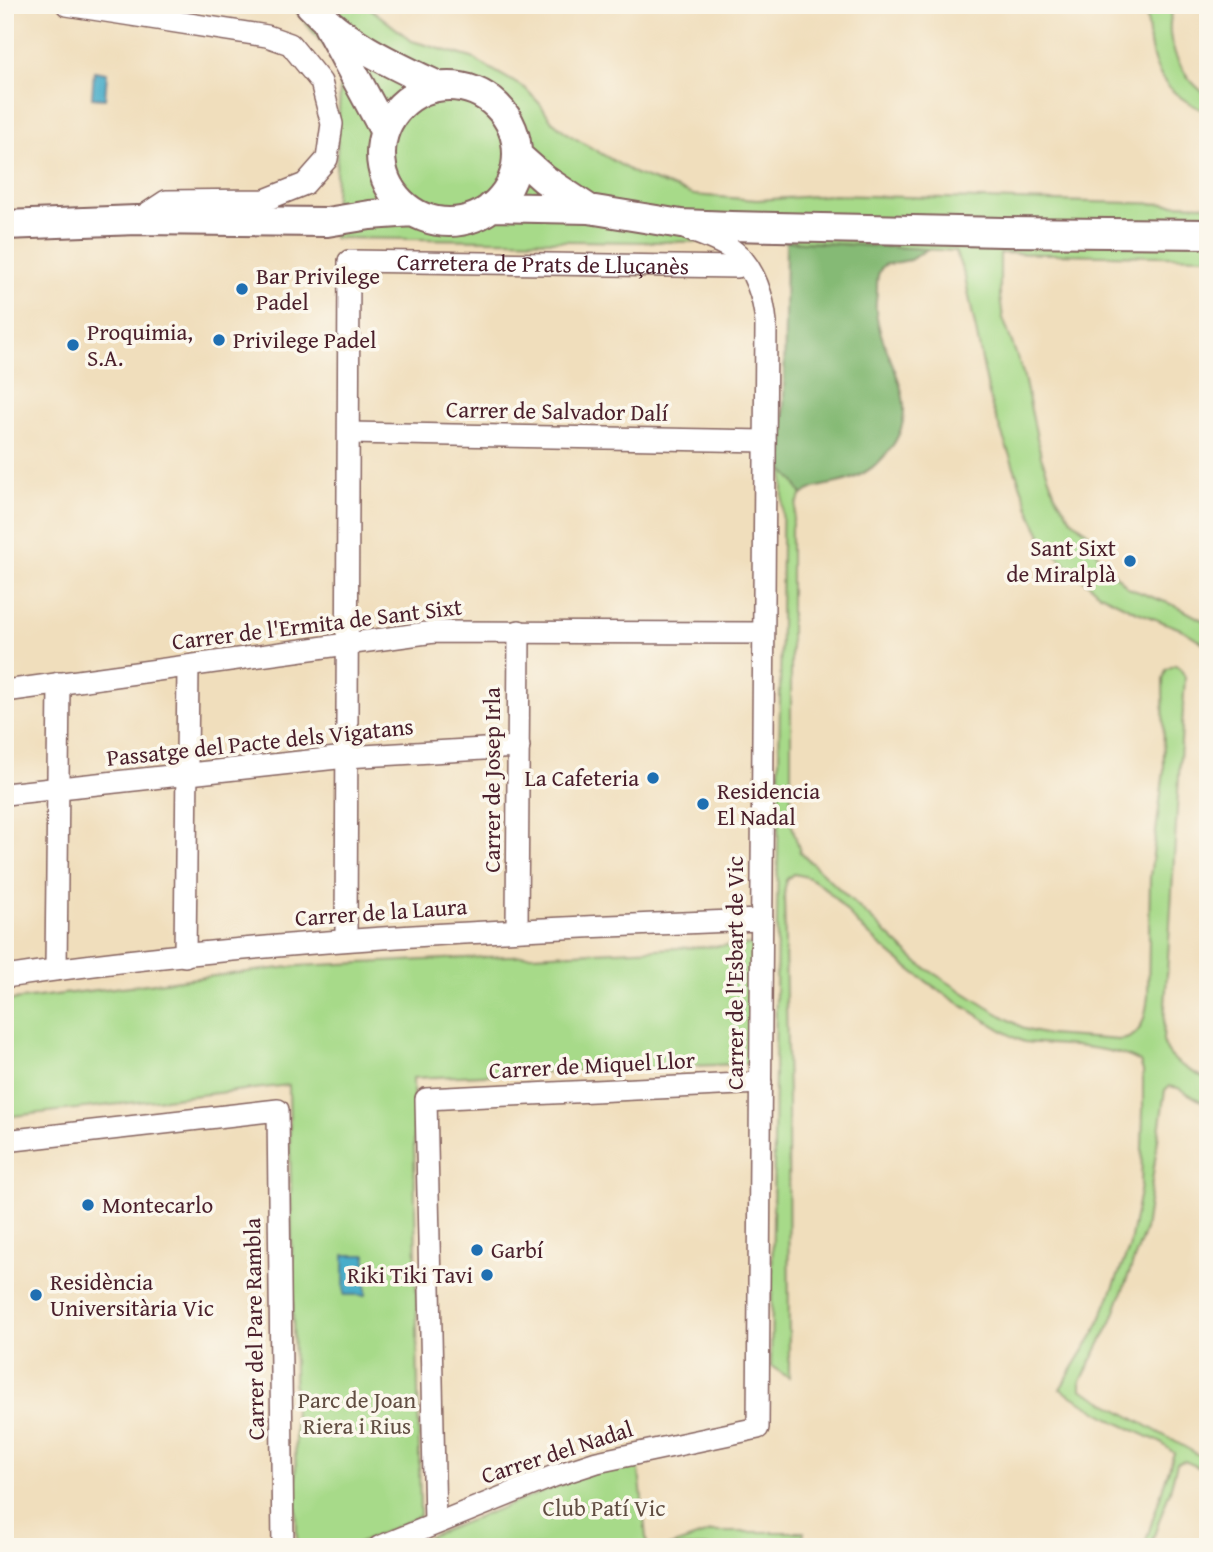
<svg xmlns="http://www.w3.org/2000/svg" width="1213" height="1552" font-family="'Gentium Book Plus',serif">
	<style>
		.green { fill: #a7da89; stroke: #787c5a; stroke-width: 2 }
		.forest { fill: #85ba75; stroke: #686c50; stroke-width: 2 }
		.water { fill: #4aadc9; stroke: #4a667a; stroke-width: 2 }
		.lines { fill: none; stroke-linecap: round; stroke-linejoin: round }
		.street-casing { stroke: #84625e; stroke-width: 24 }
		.secondary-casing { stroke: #84625e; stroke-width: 32 }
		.street { stroke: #fff; stroke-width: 21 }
		.secondary { stroke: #fff; stroke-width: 28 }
		.poi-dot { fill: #1f6fb2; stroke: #fbf7ec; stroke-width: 2.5 }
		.labels { text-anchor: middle; stroke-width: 7; stroke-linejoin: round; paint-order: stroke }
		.street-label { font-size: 23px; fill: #4a1f2b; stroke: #fbf7ec }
		.poi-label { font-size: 23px; fill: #4a1f2b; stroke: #fbf7ec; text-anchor: start }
		.park-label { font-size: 23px; fill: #614e42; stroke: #fbf7ec }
	</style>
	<rect width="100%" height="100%" fill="#fbf7ec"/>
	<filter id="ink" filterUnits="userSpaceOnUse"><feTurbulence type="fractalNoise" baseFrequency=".0143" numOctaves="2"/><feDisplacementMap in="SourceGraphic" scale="14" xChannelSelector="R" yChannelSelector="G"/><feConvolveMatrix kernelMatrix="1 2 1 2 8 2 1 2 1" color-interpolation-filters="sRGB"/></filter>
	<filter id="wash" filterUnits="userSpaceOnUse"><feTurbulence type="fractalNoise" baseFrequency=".00686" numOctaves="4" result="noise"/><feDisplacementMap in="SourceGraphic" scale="28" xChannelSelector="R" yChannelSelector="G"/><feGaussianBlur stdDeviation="1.57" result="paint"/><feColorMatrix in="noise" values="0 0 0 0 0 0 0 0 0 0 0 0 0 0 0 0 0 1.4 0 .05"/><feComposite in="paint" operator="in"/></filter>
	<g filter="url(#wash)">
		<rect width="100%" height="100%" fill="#f0debc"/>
		<path class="green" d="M291 5H366L412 41 472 58 526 89 540 104 552 121 568 134 636 174 694 195 757 200 831 195 1208 205V257L1000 253V297L1003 318 1023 373 1041 456 1055 494 1071 519 1092 536 1098 556 1128 588 1176 606 1208 623V646L1183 630 1135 611 1100 594 1066 565 1043 539 1033 519 991 404 965 277 955 251 786 241 644 242 333 238 341 66Z
			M1141 5H1176C1158 32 1182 81 1208 95V113C1174 97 1156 82 1150 43 1148 30 1149 17 1141 5Z
			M783 470 793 480 802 495 797 503 791 529V822L800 852 919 964 987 1007 1027 1030 1048 1035 1120 1040C1143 1038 1146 1014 1148 996L1150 877 1164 771 1163 679 1166 670 1175 665 1180 668 1185 677 1163 1040C1167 1062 1190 1070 1208 1080V1105L1178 1088 1169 1086 1165 1090 1145 1230 1111 1322 1081 1381V1389L1208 1460V1472L1185 1461 1177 1463 1170 1490 1150 1547H1144L1174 1453 1160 1442 1116 1422 1060 1389 1095 1332 1129 1249 1141 1186 1143 1110V1071L1140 1062C1114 1046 1055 1045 1024 1042L1015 1038C962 1006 906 972 863 929 842 909 824 876 793 874L786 880 784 895 788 1100 789 1378 771 1366Z
			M762 944 760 1063 413 1078 420 1516 351 1547H297L289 1085 5 1117V1001L298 966Z
			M638 1460 647 1547H402L596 1471Z
			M711 1532H804L801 1547H668Z"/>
		<path class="forest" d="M786 241 927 249 910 260 884 265C877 272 877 280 877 290 877 297 875 304 876 311 881 361 929 403 887 453 874 469 857 479 837 483 824 486 813 486 802 495L793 480 783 470Z"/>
		<path class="water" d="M94 71 107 73 105 99 92 98Z
			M344 1255H366V1295H344Z"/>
	</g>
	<g filter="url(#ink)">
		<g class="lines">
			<defs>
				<g id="street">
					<path d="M67 5 267 36 290 44 321 82 332 124 327 159 305 184 265 200 166 201 137 220"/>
					<path d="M349 433 765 441"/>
					<path d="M5 691 434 632 763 633"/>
					<path d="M5 794 346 757 519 747"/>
					<path d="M517 930 519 631"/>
					<path id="s1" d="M346 939 349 261 737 267"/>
					<path d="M185 956 188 666"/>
					<path d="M56 969 59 683"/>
					<path d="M5 977C256 940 509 929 762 920"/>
					<path d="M5 1141 278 1110 283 1547"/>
					<path d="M435 1522 426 1099 761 1083"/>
					<path d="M379 1547 554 1476 597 1462 758 1428 766 323C764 299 755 268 735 252 722 241 700 235 684 228"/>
				</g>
				<path id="secondary" d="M310 5C345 43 392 64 438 86
					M328 26 384 130
					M381 154a68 68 0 1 1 136 0a68 68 0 1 1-136 0Z
					M517 155 544 179 589 209
					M491 207 589 209 681 224 731 226 1003 232 1208 234
					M5 225 137 220 327 222 370 215 413 212"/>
			</defs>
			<use href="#street" class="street-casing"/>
			<use href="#secondary" class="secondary-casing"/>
			<use href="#street" class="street"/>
			<use href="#secondary" class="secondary"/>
		</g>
	</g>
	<g class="poi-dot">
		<circle cx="242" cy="289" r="7"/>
		<circle cx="219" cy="340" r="7"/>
		<circle cx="73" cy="345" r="7"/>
		<circle cx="1130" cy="561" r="7"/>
		<circle cx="653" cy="778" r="7"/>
		<circle cx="703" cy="804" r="7"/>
		<circle cx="88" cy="1205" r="7"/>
		<circle cx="477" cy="1250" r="7"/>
		<circle cx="487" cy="1275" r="7"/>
		<circle cx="36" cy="1295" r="7"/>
	</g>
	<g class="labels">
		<g class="street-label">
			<text dy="8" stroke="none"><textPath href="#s1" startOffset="872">Carretera de Prats de Lluçanès</textPath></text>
			<text transform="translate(557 411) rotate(1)" y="8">Carrer de Salvador Dalí</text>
			<text transform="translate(317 624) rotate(-7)" y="8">Carrer de l'Ermita de Sant Sixt</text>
			<text transform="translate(260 742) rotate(-6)" y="8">Passatge del Pacte dels Vigatans</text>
			<text transform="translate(492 780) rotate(-90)" y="8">Carrer de Josep Irla</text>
			<text transform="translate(381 912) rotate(-4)" y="8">Carrer de la Laura</text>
			<text transform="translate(735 973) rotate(-90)" y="8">Carrer de l'Esbart de Vic</text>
			<text transform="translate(592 1065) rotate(-3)" y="8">Carrer de Miquel Llor</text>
			<text transform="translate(254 1329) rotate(-91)" y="8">Carrer del Pare Rambla</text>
			<text transform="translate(557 1452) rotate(-18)" y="8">Carrer del Nadal</text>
		</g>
		<g class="poi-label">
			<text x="256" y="284">Bar Privilege<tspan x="256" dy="26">Padel</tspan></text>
			<text x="87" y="340">Proquimia,<tspan x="87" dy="26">S.A.</tspan></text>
			<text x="233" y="348">Privilege Padel</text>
			<text x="1116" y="556" text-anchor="end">Sant Sixt<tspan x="1116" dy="26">de Miralplà</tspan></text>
			<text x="639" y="786" text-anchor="end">La Cafeteria</text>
			<text x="717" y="799">Residencia<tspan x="717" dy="26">El Nadal</tspan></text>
			<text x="102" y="1213">Montecarlo</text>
			<text x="491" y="1258">Garbí</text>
			<text x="473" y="1283" text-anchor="end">Riki Tiki Tavi</text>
			<text x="50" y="1290">Residència<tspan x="50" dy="26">Universitària Vic</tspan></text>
		</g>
		<g class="park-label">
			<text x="357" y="1408">Parc de Joan<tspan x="357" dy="26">Riera i Rius</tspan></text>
			<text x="604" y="1516">Club Patí Vic</text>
		</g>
	</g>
	<rect width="1213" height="1552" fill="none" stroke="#fbf7ec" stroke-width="28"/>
</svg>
